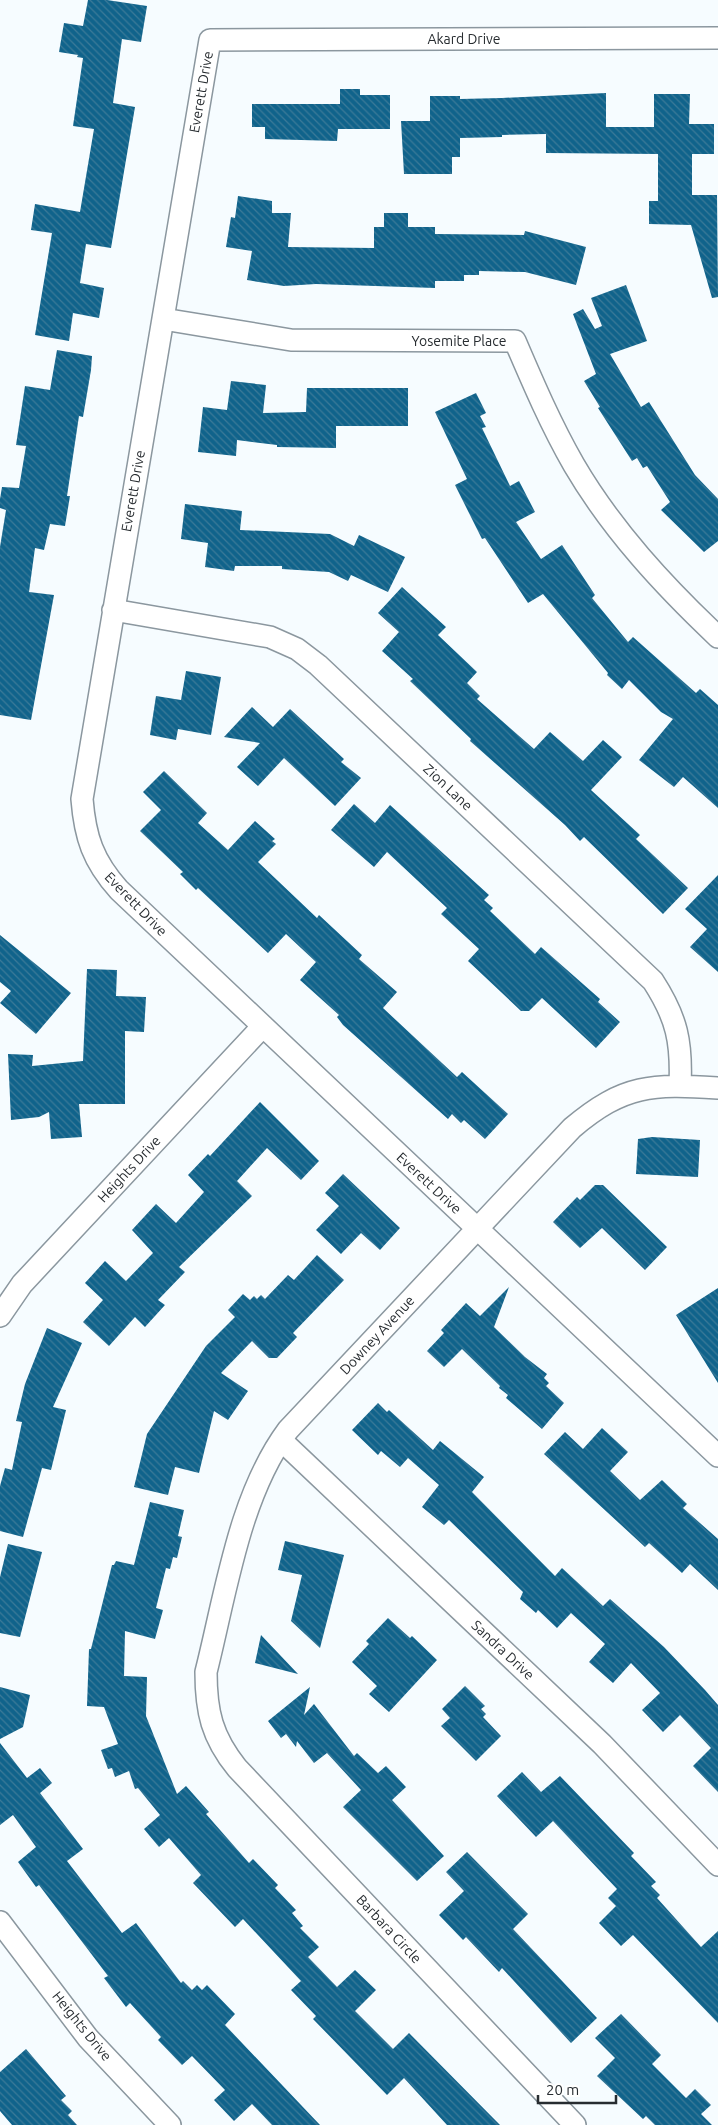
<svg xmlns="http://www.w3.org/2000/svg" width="718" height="2125" font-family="Ubuntu,sans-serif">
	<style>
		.building { fill: url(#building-back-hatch) }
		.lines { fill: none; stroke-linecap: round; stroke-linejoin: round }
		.minor-casing { stroke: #8b979f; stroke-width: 24 }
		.minor { stroke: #fff; stroke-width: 21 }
		.labels { text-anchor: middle; stroke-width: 5; stroke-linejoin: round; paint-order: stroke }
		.street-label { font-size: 14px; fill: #272c30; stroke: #fff }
	</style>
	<defs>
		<pattern id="building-back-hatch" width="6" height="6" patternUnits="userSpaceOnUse" patternTransform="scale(1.25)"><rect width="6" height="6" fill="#10638b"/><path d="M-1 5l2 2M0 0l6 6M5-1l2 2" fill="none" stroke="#3c7a98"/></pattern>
	</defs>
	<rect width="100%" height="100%" fill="#f6fcff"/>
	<path class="building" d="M88 0H107L147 6 141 42 122 39 113 103 135 107 111 248 86 244 80 283 104 288 99 318 73 313 69 341 35 335 52 233 31 230 35 204 80 212 94 129 73 126 83 58 77 57 78 55 59 52 64 23 83 26Z
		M340 89H360V95H390V129H338L337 141 265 139V127H252V104H340Z
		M606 93V127H654V94H690L689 124H714V154H692V195H717L718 297 712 298 691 225 649 224V201H658V154L546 153V134L502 135V137L460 138V157H452V174H404L401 121H430V96H460V99L502 98Z
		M238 196 272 201V213H291L288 247 374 248V227H384V213H408V227H435V234L524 235 525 231 586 247 576 285 525 272 479 271V275H464V281H435V288L316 284 284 286 247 280 252 251 226 247 231 217 235 218Z
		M626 285 647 341 610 354 641 407 649 402 695 475 718 499V541L704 552 661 510 670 502 647 466 643 468 637 458 632 461 598 408 600 407 584 381 596 374 573 314 583 309 595 329 602 326 591 298Z
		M57 350 92 356 91 370 83 417 79 416 67 496H70L65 526 50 524 44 550 35 548 29 592 54 595 31 720 0 715V547L6 510 0 508V499L2 487 19 488 26 446 16 445 25 386 50 390Z
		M231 381 266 385 263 413 306 412 307 388H408V426H336V448L277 447V445L237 440 236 456 198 452 203 407 227 410Z
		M476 393 486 413 480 416 486 427 482 428 510 486 519 481 535 512 516 522 541 559 562 545 595 595 592 598 628 642 633 637 696 693 700 689 718 705V808L683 777 674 787 639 760 673 719 661 712 629 680 622 689 607 675 608 673 543 594 528 603 485 538 482 539 455 485 467 479 435 412Z
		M185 504 242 511 240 530 330 534 354 546 359 535 405 557 388 592 351 575 348 581 329 572 282 569V566H235L234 571 205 567 208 543 181 539Z
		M402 587 446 627 438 635 477 672 467 683 480 696 477 699 534 749 550 732 583 761 603 740 622 757 591 790 640 835 636 839 688 888 663 914 584 837 580 841 565 825 470 741 471 739 410 681 413 679 382 651 399 632 378 613Z
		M186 671 221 677 211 735 178 729 176 740 150 735 156 696 181 700Z
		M252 707 273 727 290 709 344 759 341 762 361 778 335 806 284 758 258 786 237 767 260 743 224 737Z
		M164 771 207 813 198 823 228 850 255 821 275 839 272 841 276 844 258 862 317 918 319 915 362 955 359 959 397 992 383 1008 457 1077 462 1072 508 1114 485 1139 464 1120 461 1123 452 1114 448 1119 343 1025 337 1017 339 1015 300 980 316 962 286 934 268 953 198 888 196 890 180 874 183 872 140 831 161 810 143 792Z
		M354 804 375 823 390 805 489 895 484 900 493 908 490 911 535 954 541 947 600 999 598 1002 620 1022 596 1048 542 998 529 1011H521L468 961 479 949 441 914 447 908 387 852 374 867 331 830Z
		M718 875V972L690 947 707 929 685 909Z
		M0 935 71 993 36 1034 0 1003 11 991 0 982Z
		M87 969 117 970 116 996 146 997 144 1032 125 1031V1104H79L82 1137 51 1139 49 1112 39 1117 11 1120 8 1054 33 1055 32 1066 83 1061Z
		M260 1102 319 1161 301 1180 267 1148 237 1181 252 1196 179 1267 185 1272 158 1300 165 1305 145 1327 135 1317 109 1346 83 1322 103 1300 85 1283 105 1261 126 1281 153 1253 132 1230 156 1204 176 1223 204 1192 188 1175 208 1154 210 1156Z
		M652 1137 700 1140 698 1177 636 1174 638 1139Z
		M343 1174 400 1228 380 1250 361 1233 341 1254 316 1230 339 1206 325 1193Z
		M595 1185H603L667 1247 645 1270 602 1228 580 1248 553 1222 577 1197 580 1200Z
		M317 1255 344 1280 293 1333 297 1337 277 1358H269L252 1341 221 1373 248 1391 228 1420 214 1411 199 1473 175 1467 168 1495 134 1487 147 1434 206 1346 235 1317 228 1310 243 1294 250 1300 254 1296 257 1299 261 1295 265 1299 288 1275 294 1280Z
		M509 1287 494 1327 525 1357 547 1374 544 1378 549 1383 546 1386 564 1403 542 1429 506 1398 508 1395 499 1388 500 1386 462 1349 444 1367 427 1351 444 1333 441 1330 466 1303 480 1316Z
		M718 1288V1383L676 1315Z
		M47 1328 82 1343 53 1407 66 1410 51 1470 42 1468 23 1537 0 1531V1486L5 1468 12 1470 22 1422 16 1421 25 1384Z
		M378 1403 387 1412 389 1410 433 1450 440 1441 484 1477 472 1492 555 1576 562 1568 603 1606 610 1599 664 1647 705 1690 718 1705V1792L693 1766 711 1748 680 1715 663 1732 642 1710 660 1693 631 1663 613 1683 589 1662 605 1644 571 1613 557 1628 538 1610 536 1613 520 1599 523 1592 449 1520 444 1525 422 1507 439 1485 408 1458 400 1467 381 1451 378 1455 352 1430Z
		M602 1428 628 1452 610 1471 640 1500 662 1480 687 1504 683 1508 718 1539V1590L690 1564 682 1573 649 1543 645 1547 544 1454 565 1432 583 1449Z
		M150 1502 184 1510 178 1536 182 1537 177 1558 173 1557 170 1569 166 1568 156 1608 163 1610 155 1639 125 1631 124 1676 147 1677 146 1716 177 1794 186 1786 209 1812 206 1814 249 1863 253 1859 278 1885 275 1888 296 1910 292 1913 303 1926 300 1928 319 1947 308 1957 337 1987 355 1970 376 1990 355 2011 393 2049 409 2033 500 2125H447L404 2078 387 2095 313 2019 316 2016 291 1990 301 1981 243 1919 235 1927 193 1883 201 1875 169 1838 159 1847 144 1829 160 1815 138 1788 135 1789 129 1771 115 1777 112 1768 108 1769 101 1750 118 1744 104 1707 87 1706 89 1649H91L112 1565H114L116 1561 134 1565Z
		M285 1541 344 1555 320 1648 291 1621 302 1575 278 1570Z
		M8 1544 42 1552 20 1637 0 1633V1577Z
		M388 1618 410 1638 412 1636 437 1660 389 1712 369 1694 377 1686 352 1662 369 1644 366 1641Z
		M261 1635 298 1674 255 1663Z
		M465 1686 485 1706 481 1709 486 1714 483 1717 501 1736 476 1761 441 1726 450 1718 442 1709Z
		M0 1687 30 1695 23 1727 0 1739Z
		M310 1687 304 1715 314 1704 354 1756 357 1753 378 1773 386 1766 406 1787 392 1800 444 1856 417 1881 343 1807 361 1790 327 1753 314 1763 297 1741 296 1747 286 1734 281 1738 268 1721Z
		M0 1743 27 1778 40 1768 52 1783 40 1793 83 1849 67 1861 122 1933 136 1923 181 1983 183 1981 192 1990 197 1985 202 1990 207 1985 235 2014 225 2025 320 2125H272L252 2104 234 2121 214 2100 225 2090 192 2056 182 2065 158 2040 161 2037 130 2003 126 2007 104 1978 108 1976 39 1885 36 1887 18 1862 36 1847 13 1815 0 1825Z
		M522 1772 541 1792 560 1776 634 1853 631 1856 656 1882 651 1886 660 1895 657 1898 701 1947 718 1931V2023L633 1935 621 1946 599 1923 616 1906 608 1898 617 1889 553 1821 536 1837 497 1796Z
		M467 1852 528 1914 513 1929 597 2018 571 2043 502 1968 499 1972 466 1937 463 1940 439 1915 464 1891 446 1872Z
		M621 2014 661 2055 652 2064 686 2098 695 2089 711 2105 701 2114 712 2125H655L646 2116 643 2119 597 2076 615 2058 595 2038Z
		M26 2049 66 2096 61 2100 72 2111 68 2115 77 2125H12L0 2111V2072Z"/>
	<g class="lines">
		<defs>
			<path id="minor" d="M718 38 210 40 82 799C85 837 93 861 119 890L718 1456
				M163 319 291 340 515 341C533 383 551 425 574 465 612 530 664 586 718 637
				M113 610 270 637 297 649 318 665 653 981C677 1018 682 1042 680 1086
				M0 1316 22 1284 263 1026
				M281 1440 602 1744 718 1865
				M0 1922 88 2038 170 2125
				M575 2125 237 1768C212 1737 206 1712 206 1672 226 1593 239 1496 288 1430L572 1128C624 1084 652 1084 718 1088"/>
		</defs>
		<use href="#minor" class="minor-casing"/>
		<use href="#minor" class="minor"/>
	</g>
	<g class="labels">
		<g class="street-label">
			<text x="464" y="44">Akard Drive</text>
			<text transform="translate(201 92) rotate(-80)" y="5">Everett Drive</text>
			<text x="459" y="346">Yosemite Place</text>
			<text transform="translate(133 491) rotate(-80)" y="5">Everett Drive</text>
			<text transform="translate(448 787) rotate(43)" y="5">Zion Lane</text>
			<text transform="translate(136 904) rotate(46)" y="5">Everett Drive</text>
			<text transform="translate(129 1169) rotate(-47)" y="5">Heights Drive</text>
			<text transform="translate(429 1183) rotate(43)" y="5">Everett Drive</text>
			<text transform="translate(377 1335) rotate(-47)" y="5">Downey Avenue</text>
			<text transform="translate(503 1650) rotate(43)" y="5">Sandra Drive</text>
			<text transform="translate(389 1929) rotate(47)" y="5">Barbara Circle</text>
			<text transform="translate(82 2026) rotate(51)" y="5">Heights Drive</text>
		</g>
	</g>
	<path d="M538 2095v8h78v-8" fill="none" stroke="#272c30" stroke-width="2.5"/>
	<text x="546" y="2095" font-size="15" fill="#272c30" stroke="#ffffff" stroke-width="4" paint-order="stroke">20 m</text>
</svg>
